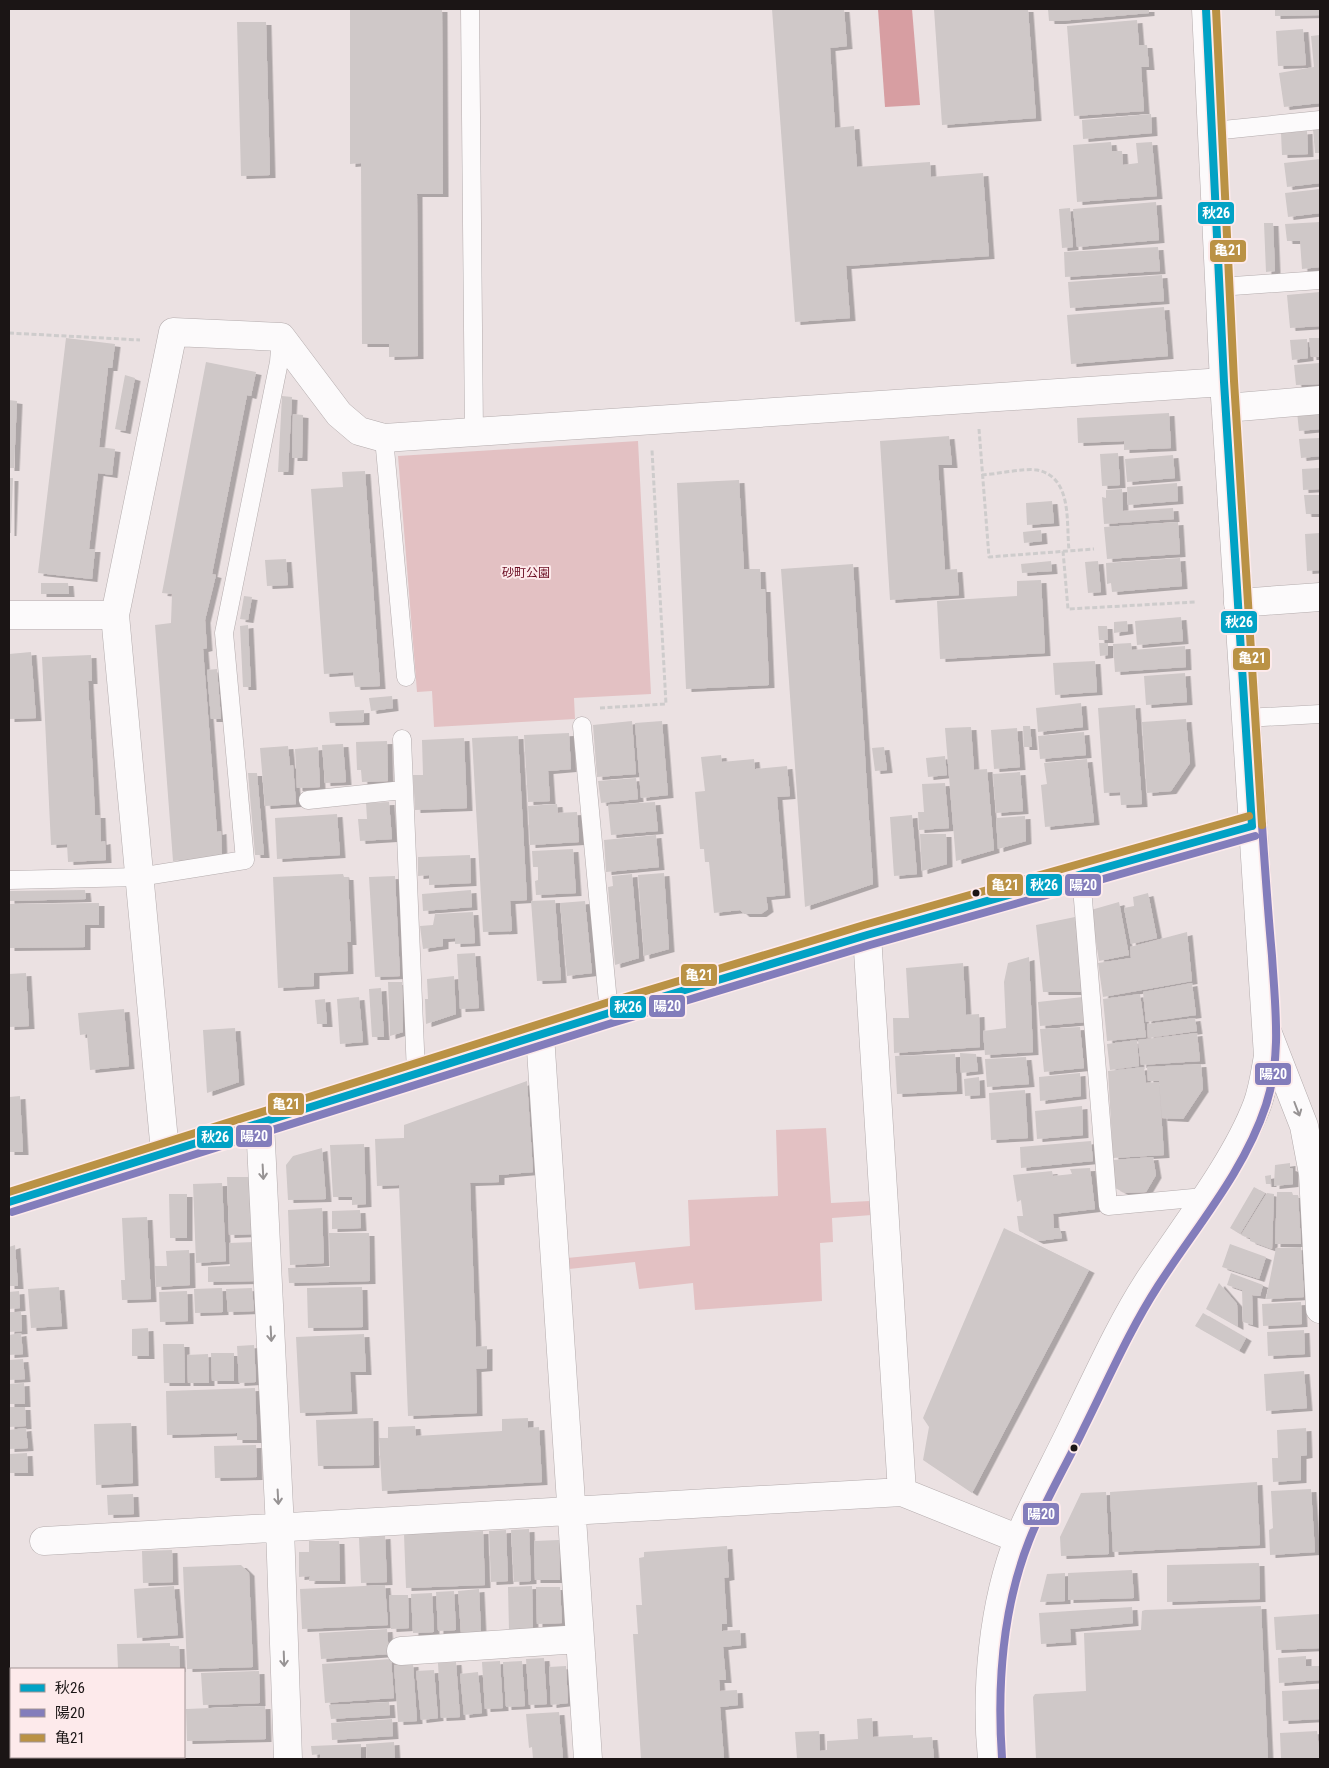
<svg xmlns="http://www.w3.org/2000/svg" width="1329" height="1768" font-family="'Roboto Condensed','Noto Sans JP',sans-serif">
	<style>
		.green { fill: #e3c1c3 }
		.water { fill: #d79ea2 }
		.building { fill: #cfc8c8; filter: url(#shadow) }
		.lines { fill: none; stroke-linecap: round; stroke-linejoin: round }
		.service-casing { stroke: #b4acad; stroke-width: 19 }
		.minor-casing { stroke: #b4acad; stroke-width: 29 }
		.tertiary-casing { stroke: #b4acad; stroke-width: 29 }
		.primary-casing { stroke: #b4acad; stroke-width: 29 }
		.path { stroke: #cecccc; stroke-width: 3; stroke-dasharray: 5 2.5; stroke-linecap: butt }
		.service { stroke: #fcfafb; stroke-width: 18 }
		.minor { stroke: #fcfafb; stroke-width: 28 }
		.tertiary { stroke: #fcfafb; stroke-width: 28 }
		.primary { stroke: #fcfafb; stroke-width: 28 }
		.bus-1-casing { stroke: #fdeaeb; stroke-width: 11 }
		.bus-2-casing { stroke: #fdeaeb; stroke-width: 11 }
		.bus-3-casing { stroke: #fdeaeb; stroke-width: 11 }
		.bus-1 { stroke: #01a2c5; stroke-width: 8 }
		.bus-2 { stroke: #837dbb; stroke-width: 8 }
		.bus-3 { stroke: #ba9245; stroke-width: 8 }
		.oneway { stroke: #979394 }
		.bus-dot { fill: #1b1515; stroke: #fdeaeb; stroke-width: 2 }
		.labels { text-anchor: middle; stroke-width: 4; stroke-linejoin: round; paint-order: stroke }
		.park-label { font-size: 12px; fill: #680a20; stroke: #fdeaeb }
		.line-badge { stroke: #fdeaeb; stroke-width: 2 }
		.badge-label { font-size: 14px; text-anchor: middle; font-weight: bold; fill: #fff }
	</style>
	<defs>
		<filter id="shadow"><feDropShadow dx="5.5" dy="3" stdDeviation="0" flood-color="#0004"/></filter>
	</defs>
	<rect width="100%" height="100%" fill="#ebe1e2"/>
	<path class="green" d="M638 441 651 694 574 698 575 719 434 727 432 691 417 692 398 456Z
		M826 1128 831 1203 870 1201 872 1215 832 1218 833 1242 820 1243 822 1301 695 1310 693 1283 639 1289 635 1262 569 1269 567 1258 690 1246 688 1200 778 1196 776 1130Z"/>
	<path class="water" d="M878 9H912L920 105 885 107Z"/>
	<path class="building" d="M350 9H442L443 194H417L418 356 389 357V344H362L361 163 350 164Z
		M772 9H844L847 46 830 48 835 128 854 126 857 167 930 162 931 177 983 173 989 256 846 266 850 318 795 322Z
		M934 9H1028L1036 118 942 125Z
		M1048 9H1149V13L1060 21H1049Z
		M1275 9H1320V15L1275 16Z
		M1137 20 1139 45H1147L1149 67H1141L1144 111 1074 116 1067 26Z
		M237 22H266L270 175 241 176Z
		M1303 29 1306 65 1278 66 1276 31Z
		M1320 35V103L1284 107 1279 73 1314 67 1311 36Z
		M1151 114 1152 133 1083 139 1082 120Z
		M1313 129H1320V153H1315Z
		M1307 131 1308 154 1282 155 1281 133Z
		M1111 142 1112 151H1122L1123 165 1138 163 1136 143 1152 142 1157 196 1077 202 1073 145Z
		M1320 159V183L1287 187 1284 163Z
		M1320 189V213L1288 217 1285 193Z
		M1156 202 1159 240 1077 247 1073 209Z
		M1070 208 1073 247 1062 248 1059 209Z
		M1320 222V267L1302 269 1300 241H1287L1285 224Z
		M1264 223H1273L1275 271 1266 272Z
		M1158 247 1160 271 1065 277 1064 252Z
		M1162 275 1164 301 1070 308 1068 282Z
		M1320 292V326L1290 328 1287 295Z
		M1164 307 1168 356 1071 364 1067 315Z
		M66 338 115 344 112 368H108L99 447 115 449 112 475 98 473 89 549H95L92 579 38 573Z
		M1309 338H1320V357H1311Z
		M1307 339 1308 358 1292 360 1290 340Z
		M206 362 256 372 251 396 247 395 212 574 216 575 205 620 207 648 203 649 217 832 221 831 222 857 173 861 155 625 171 623 172 594 162 593Z
		M1320 363V384L1296 385 1294 365Z
		M125 375 135 378 125 431 115 429Z
		M282 396 292 397 288 472H278Z
		M9 400 17 401 14 468H9Z
		M1320 411V429L1299 431 1297 412Z
		M1169 413 1171 448 1124 450V441L1078 443 1077 418Z
		M293 414 303 415 302 458H292Z
		M949 436 952 465H938L945 570 957 569 959 595 890 600 880 441Z
		M1320 438V456L1301 458 1299 439Z
		M1118 453 1120 485 1102 486 1100 454Z
		M1173 455 1175 478 1127 482 1125 459Z
		M1320 468V489L1303 490 1302 469Z
		M365 471 380 686 355 687 353 672 324 674 311 489 343 487 342 472Z
		M9 478H13L11 533H9Z
		M739 480 744 569H760L761 589H765L769 685 686 689 677 483Z
		M1177 483 1178 501 1128 505 1127 487Z
		M1122 489 1123 511 1173 508 1174 519 1104 524 1102 497 1106 498V490Z
		M1304 495H1320V514H1306Z
		M1052 501 1054 523 1027 525 1026 503Z
		M1178 522 1180 554 1107 559 1104 527Z
		M1041 530 1042 541 1024 543 1023 532Z
		M1320 533V570L1307 571 1305 534Z
		M1180 558 1182 586 1112 592 1111 583 1107 584 1106 563Z
		M286 559 288 585 267 586 265 560Z
		M1051 561 1052 571 1022 573 1021 564Z
		M1098 561 1101 592 1088 593 1085 562Z
		M853 564 873 884 805 907 781 569Z
		M1041 580 1045 653 940 659 937 601 1017 596V581Z
		M41 583H68L69 594H41Z
		M244 596 252 597 248 620 240 619Z
		M1181 617 1183 641 1137 645 1135 621Z
		M1127 621 1128 631 1114 633V622Z
		M248 625 251 687H243L240 626Z
		M1098 626H1107L1108 640H1099Z
		M1099 643H1108V655L1100 656Z
		M1131 643 1132 650 1185 646 1186 667 1115 672 1113 644Z
		M31 652 36 718 9 719V654Z
		M91 655 92 681H88L95 815H100L101 842 105 841 106 860 68 862 67 844 51 845 42 657Z
		M1095 661 1097 692 1055 695 1053 663Z
		M217 669 221 719H211L207 670Z
		M1185 673 1187 702 1146 705 1144 676Z
		M392 696 393 708 371 711 369 698Z
		M1081 703 1083 727 1038 732 1036 708Z
		M1135 705 1142 804 1121 805 1120 792 1104 793 1098 708Z
		M364 710V722L330 723 329 712Z
		M1186 719 1190 763 1171 791 1147 793 1142 722Z
		M632 721 636 774 597 777 593 725Z
		M662 721 668 795 641 798 635 723Z
		M1023 726H1030L1032 747H1024Z
		M971 727 974 770 987 769 994 850 956 861 945 728Z
		M1017 728 1020 767 994 769 991 730Z
		M1084 732 1086 755 1040 759 1038 736Z
		M569 733 571 769 548 771 550 801 528 802 524 735Z
		M518 736 527 900 510 901 512 931 483 932 472 738Z
		M464 738 467 808 415 810 413 775H423L422 740Z
		M387 741 388 781 362 782 361 770H357L356 742Z
		M343 744 346 782 325 783 322 745Z
		M288 746 290 766 293 765 296 804 265 806 260 748Z
		M318 747 320 787 297 788 295 749Z
		M884 747 887 770 875 771 872 748Z
		M721 755 722 762 754 759 755 769 787 766 790 796 777 797 785 895 766 897 768 909 761 914H744L740 910 714 913 709 862H705L704 849H700L695 792 705 791 701 757Z
		M945 756 947 775 928 777 926 758Z
		M1087 759 1094 822 1045 827 1041 785 1047 784 1044 763Z
		M1020 772 1023 811 996 813 993 774Z
		M248 773H257L264 855H255Z
		M636 778 638 799 601 803 598 781Z
		M945 783 949 828 919 830 918 812H924L922 784Z
		M389 802 392 839 360 841 358 819H367L366 803Z
		M655 802 658 831 611 835 608 805Z
		M557 804 558 813 577 812 579 842 530 845 528 806Z
		M337 814 340 855 277 859 275 818Z
		M912 815 917 874 894 876 890 817Z
		M1025 816 1026 841 998 849 996 818Z
		M920 834H946L947 864 922 871Z
		M656 835 659 867 606 872 604 840Z
		M573 849 576 893 536 895 535 881 538 880V867H533L532 851Z
		M470 855 471 883 429 885V875L418 876V857Z
		M664 873 669 949 644 956 638 875Z
		M343 874 344 877H348L351 942H347L348 971 314 973V986L278 988 273 877Z
		M632 874 639 958 615 965 608 887 613 886 612 876Z
		M395 876 400 976 375 977 369 877Z
		M85 890 86 899 9 901V891Z
		M471 890 472 907 423 911 422 894Z
		M1148 893 1157 938 1131 944 1124 908 1134 906 1133 897Z
		M555 900 561 980 537 981 531 901Z
		M585 901 592 973 567 976 560 903Z
		M1119 902 1129 955 1099 961 1091 910Z
		M99 903V925H85V947L9 948V904Z
		M473 912 475 943 455 944V938L443 939V946L423 949 420 926 433 925 435 914Z
		M1075 917 1081 992H1043L1036 925Z
		M1187 932 1192 981 1103 997 1098 963 1131 958 1130 947Z
		M475 953 479 1008 460 1009 457 954Z
		M1029 957 1033 1052 985 1055 983 1031 1006 1028 1004 982 1008 963Z
		M963 963 966 1015 979 1014 980 1047 894 1053 893 1018H909L906 968Z
		M26 973 29 1026 9 1027V974Z
		M454 976 456 1014 426 1024 425 999H428L427 979Z
		M388 982H402L403 1032 390 1036Z
		M1192 983 1196 1015 1146 1022 1143 992Z
		M381 988 384 1037H372L369 989Z
		M1140 994 1146 1037 1107 1041 1103 999Z
		M359 997 363 1042 340 1044 337 999Z
		M1083 997 1086 1022 1040 1026 1038 1002Z
		M325 999 327 1024H317L315 1000Z
		M124 1009 129 1066 90 1070 87 1034 80 1035 78 1013Z
		M1195 1018 1197 1031 1148 1038 1147 1024Z
		M1080 1027 1084 1068 1044 1072 1040 1029Z
		M235 1028 239 1082 207 1093 203 1030Z
		M1197 1033 1200 1061 1141 1065 1138 1040Z
		M1137 1040 1139 1066 1110 1070 1107 1044Z
		M960 1053 976 1054 978 1071 961 1073Z
		M955 1054 957 1091 897 1094 895 1056Z
		M1026 1057 1029 1084 987 1087 985 1059Z
		M1201 1064 1203 1089 1183 1119 1162 1118 1159 1081H1148L1147 1067Z
		M1144 1067 1146 1083 1159 1082 1164 1155 1113 1158 1108 1071Z
		M1080 1073 1081 1096 1040 1101 1039 1077Z
		M979 1077 980 1095 965 1096 964 1079Z
		M527 1081 533 1172 499 1175V1182L470 1183 476 1347 487 1346V1368L476 1369 477 1413 408 1416 399 1185 377 1186 375 1139 404 1138V1125Z
		M1025 1090 1028 1138 991 1140 989 1093Z
		M20 1096 23 1152H9V1097Z
		M1082 1106 1083 1135 1037 1139 1035 1111Z
		M1091 1141 1093 1161 1021 1168 1020 1147Z
		M364 1144 366 1204 352 1205V1197H333L330 1145Z
		M322 1148 326 1199 288 1200 286 1165 293 1156Z
		M1153 1157 1156 1175 1146 1192 1125 1193 1115 1188 1113 1160Z
		M1290 1163V1168L1293 1169V1184L1274 1186 1275 1165Z
		M1090 1168 1095 1209 1053 1214 1054 1228H1060L1062 1238 1038 1241 1019 1231 1017 1216H1023L1021 1200 1017 1202 1013 1175 1052 1171 1053 1176 1072 1174 1070 1169Z
		M1271 1175V1184H1266L1265 1176Z
		M227 1177H252L253 1234 229 1235Z
		M222 1183 226 1261 196 1263 193 1184Z
		M1254 1187 1265 1193 1240 1234 1230 1228Z
		M1277 1192H1292L1293 1195H1298L1301 1244H1275Z
		M1267 1193 1274 1194 1272 1249 1250 1241V1238L1241 1235Z
		M169 1194H187V1238H170Z
		M322 1208 324 1263 290 1265 288 1210Z
		M360 1210 361 1228 332 1229V1211Z
		M147 1217 151 1299 122 1300 121 1280H125L122 1218Z
		M1004 1228 1089 1270 972 1493 923 1460 929 1427 923 1418Z
		M329 1233H369L370 1281 289 1283 288 1268 330 1267Z
		M254 1242V1281L208 1282V1267L230 1266 229 1243Z
		M1230 1244 1266 1257 1259 1279 1222 1267Z
		M15 1245 18 1286H9V1247Z
		M1301 1247 1304 1297 1266 1299 1276 1248Z
		M189 1250 190 1285 156 1287 155 1266H167L166 1251Z
		M1231 1273 1263 1285 1260 1296 1252 1295 1253 1325 1243 1322 1242 1290 1227 1285Z
		M1219 1283 1237 1304 1238 1327 1206 1309Z
		M59 1287 62 1326 31 1328 28 1289Z
		M362 1287 363 1327 308 1328 307 1288Z
		M222 1288 223 1312 195 1313 194 1289Z
		M252 1288 254 1311 228 1312 226 1289Z
		M19 1291 20 1308 9 1309V1292Z
		M187 1291 188 1321 160 1322 159 1292Z
		M1301 1302 1302 1324 1263 1326 1262 1304Z
		M9 1312H21L22 1331 9 1332Z
		M1203 1313 1246 1338 1239 1351 1195 1326Z
		M148 1328 149 1356H132V1329Z
		M1304 1330 1305 1354 1268 1356 1267 1332Z
		M21 1333 23 1354 9 1355V1335Z
		M364 1334 366 1372H350L352 1411 300 1413 296 1337Z
		M163 1344H184L185 1383H164Z
		M254 1345 256 1382 239 1383 237 1346Z
		M211 1353H234V1381H212Z
		M208 1354 209 1383H188L187 1355Z
		M23 1359 25 1379 9 1380V1360Z
		M1304 1371 1307 1408 1266 1411 1264 1374Z
		M24 1383 25 1404H9V1384Z
		M255 1388 257 1440H237V1433L167 1435 166 1391Z
		M9 1407H25L26 1426 9 1427Z
		M373 1418 374 1465 318 1466 316 1420Z
		M528 1418V1428L539 1427 542 1482 382 1491 379 1438H388V1427L415 1426 416 1436 502 1431V1419Z
		M131 1423 133 1483 96 1485 94 1424Z
		M26 1428 28 1448 9 1449V1430Z
		M1306 1428 1307 1455 1301 1456V1480L1273 1482 1272 1458H1278L1277 1430Z
		M256 1445 257 1477 215 1478 214 1446Z
		M27 1453 28 1473H9V1454Z
		M1257 1482 1260 1545 1113 1552 1110 1492Z
		M1311 1489 1315 1552 1270 1555 1269 1530 1273 1528 1271 1491Z
		M1106 1492 1109 1554 1061 1556 1060 1537 1081 1493Z
		M133 1494 134 1514 108 1515 107 1495Z
		M529 1529 531 1581 514 1582 511 1530Z
		M506 1530 508 1581 491 1582 489 1531Z
		M483 1531 485 1585 406 1588 404 1534Z
		M385 1536 387 1582 361 1583 359 1538Z
		M559 1540 560 1580H535L534 1541Z
		M309 1541H339L340 1581H309L310 1576 299 1577V1552H309Z
		M727 1546 729 1577 724 1578 727 1624H722V1631L740 1630 741 1645 723 1647 726 1680H719L720 1691 737 1690 738 1705 720 1707 724 1759H641L633 1634H638L636 1605H642L639 1558 644 1557V1552Z
		M172 1550 173 1582 143 1583 142 1551Z
		M1259 1563 1260 1599 1167 1602V1565Z
		M241 1565 249 1573 253 1667 187 1669 183 1567Z
		M1132 1570 1134 1598 1068 1600V1573Z
		M1065 1573V1601L1040 1602 1047 1574Z
		M385 1585 388 1625 302 1629 300 1589Z
		M174 1586 178 1635 137 1638 134 1589Z
		M532 1586 533 1630 509 1631 508 1587Z
		M536 1587H560L562 1623 537 1624Z
		M479 1589 481 1632 461 1633 458 1591Z
		M454 1591 456 1630 438 1631 436 1592Z
		M432 1593 434 1632 413 1633 411 1594Z
		M389 1595H408L409 1628 391 1629Z
		M1261 1606 1268 1759H1036L1033 1697 1035 1694 1086 1691 1084 1633 1141 1630 1142 1611 1145 1610Z
		M1132 1607 1133 1623 1070 1629 1071 1642 1041 1644 1039 1613Z
		M1320 1614V1648L1276 1650 1274 1617Z
		M387 1629 389 1654 321 1659 319 1633Z
		M170 1643V1646H179L180 1669H118L117 1644Z
		M1306 1656V1666H1320V1680L1279 1683 1278 1658Z
		M544 1658 547 1704 529 1705 526 1659Z
		M391 1659 394 1698 325 1703 322 1664Z
		M500 1661 503 1708 485 1709 482 1662Z
		M522 1661 525 1706 506 1707 503 1662Z
		M456 1662 460 1717 441 1718 438 1663Z
		M413 1664 417 1721 398 1722 394 1665Z
		M566 1666 568 1703 551 1705 549 1667Z
		M434 1670 438 1718 421 1720 416 1671Z
		M259 1671 260 1703 203 1705 201 1673Z
		M478 1672 482 1713 464 1715 460 1674Z
		M1320 1689V1719L1283 1721 1282 1691Z
		M389 1702 390 1715 331 1719 329 1705Z
		M9 1706H11V1721H9Z
		M265 1706 266 1739 187 1741 186 1709Z
		M559 1712 563 1759H533L532 1747 529 1748 526 1714Z
		M872 1718 873 1737 913 1735V1738L932 1737 934 1759H797L795 1732 819 1731 820 1751 827 1750V1741L858 1739 857 1719Z
		M392 1719 393 1736 332 1740 331 1723Z
		M9 1726H11L13 1759H9Z
		M1317 1731 1320 1759H1281L1280 1733Z
		M394 1742 395 1759H367L366 1744Z
		M361 1744V1759H320V1754L312 1755 311 1746Z"/>
	<g class="lines">
		<defs>
			<path id="service" d="M470 9 474 434
				M1213 131 1320 120
				M1219 287 1320 280
				M384 438 406 677
				M1245 718 1320 714
				M582 726 609 1013
				M402 739 416 1073
				M308 800 403 790
				M1081 875 1108 1206 1204 1197
				M9 880 139 877 245 860 224 633 279 362 281 337"/>
			<path id="minor" d="M1226 408 1320 400
				M1238 603 1320 597
				M9 615H115
				M867 935 902 1492
				M1267 1031 1304 1126 1313 1174 1320 1309
				M540 1035 588 1759
				M260 1123 280 1528 288 1759
				M165 1152 115 615 173 332 281 337 339 414 359 431 384 438 1224 382
				M44 1541 902 1492 1019 1539
				M401 1651 580 1639"/>
			<path id="tertiary" d="M9 1202 609 1013 867 935 1252 826"/>
			<path id="primary" d="M992 1759C985 1690 993 1603 1019 1538 1036 1497 1059 1457 1078 1416 1100 1371 1121 1324 1148 1282 1183 1229 1235 1163 1257 1105 1263 1089 1265 1072 1268 1056L1224 382 1206 9"/>
		</defs>
		<use href="#service" class="service-casing"/>
		<use href="#minor" class="minor-casing"/>
		<use href="#tertiary" class="tertiary-casing"/>
		<use href="#primary" class="primary-casing"/>
		<path class="path" d="M9 333 140 340
			M979 429 989 557 1094 549
			M982 475C998 474 1023 468 1037 470 1073 477 1066 523 1069 550
			M1063 551 1068 609 1195 602
			M600 708 666 704 652 450"/>
		<use href="#service" class="service"/>
		<use href="#minor" class="minor"/>
		<use href="#tertiary" class="tertiary"/>
		<use href="#primary" class="primary"/>
		<defs>
			<path id="bus-1" d="M1206 9 1224 382 1252 826
				M9 1202 609 1013 867 935 1252 826"/>
			<path id="bus-2" d="M12 1212 612 1023 870 945 1255 836
				M1002 1758C997 1685 1002 1610 1029 1541 1044 1502 1066 1466 1084 1428 1108 1380 1129 1331 1158 1286 1196 1227 1244 1172 1266 1105 1282 1056 1275 1006 1272 956 1268 912 1265 869 1262 825"/>
			<path id="bus-3" d="M1216 9 1234 381 1262 825
				M9 1192 606 1003 864 925 1249 816"/>
		</defs>
		<use href="#bus-1" class="bus-1-casing"/>
		<use href="#bus-2" class="bus-2-casing"/>
		<use href="#bus-3" class="bus-3-casing"/>
		<use href="#bus-1" class="bus-1"/>
		<use href="#bus-2" class="bus-2"/>
		<use href="#bus-3" class="bus-3"/>
	</g>
	<defs><path id="oneway-shaft" d="M-6 0H5M1.5-3L5.5 0L1.5 3" fill="none" stroke-width="1.6" stroke-linecap="round" stroke-linejoin="round" transform="scale(1.25)"/></defs>
	<g class="oneway">
		<use href="#oneway-shaft" transform="translate(1297 1109) rotate(69)"/>
		<use href="#oneway-shaft" transform="translate(263 1172) rotate(87)"/>
		<use href="#oneway-shaft" transform="translate(271 1334) rotate(87)"/>
		<use href="#oneway-shaft" transform="translate(278 1497) rotate(87)"/>
		<use href="#oneway-shaft" transform="translate(284 1659) rotate(88)"/>
	</g>
	<g class="bus-dot">
		<circle cx="976" cy="893" r="4.5"/>
		<circle cx="1074" cy="1448" r="4.5"/>
	</g>
	<g class="labels">
		<g class="park-label">
			<text x="526" y="577">砂町公園</text>
		</g>
	</g>
	<g class="line-badge">
		<rect x="1197" y="201" width="38" height="24" rx="5" fill="#01a2c5"/>
		<rect x="1209" y="239" width="38" height="24" rx="5" fill="#ba9245"/>
		<rect x="1220" y="610" width="38" height="24" rx="5" fill="#01a2c5"/>
		<rect x="1232" y="647" width="39" height="24" rx="5" fill="#ba9245"/>
		<rect x="1064" y="873" width="38" height="24" rx="5" fill="#837dbb"/>
		<rect x="1025" y="873" width="38" height="24" rx="5" fill="#01a2c5"/>
		<rect x="986" y="873" width="38" height="24" rx="5" fill="#ba9245"/>
		<rect x="680" y="963" width="38" height="24" rx="5" fill="#ba9245"/>
		<rect x="648" y="994" width="38" height="24" rx="5" fill="#837dbb"/>
		<rect x="609" y="995" width="38" height="24" rx="5" fill="#01a2c5"/>
		<rect x="1254" y="1062" width="38" height="24" rx="5" fill="#837dbb"/>
		<rect x="267" y="1092" width="38" height="24" rx="5" fill="#ba9245"/>
		<rect x="235" y="1124" width="38" height="24" rx="5" fill="#837dbb"/>
		<rect x="196" y="1125" width="38" height="24" rx="5" fill="#01a2c5"/>
		<rect x="1022" y="1502" width="38" height="24" rx="5" fill="#837dbb"/>
	</g>
	<g class="badge-label">
		<text x="1216" y="218">秋26</text>
		<text x="1228" y="255">亀21</text>
		<text x="1239" y="627">秋26</text>
		<text x="1252" y="663">亀21</text>
		<text x="1083" y="890">陽20</text>
		<text x="1044" y="890">秋26</text>
		<text x="1005" y="890">亀21</text>
		<text x="699" y="980">亀21</text>
		<text x="667" y="1011">陽20</text>
		<text x="628" y="1012">秋26</text>
		<text x="1273" y="1079">陽20</text>
		<text x="286" y="1109">亀21</text>
		<text x="254" y="1141">陽20</text>
		<text x="215" y="1142">秋26</text>
		<text x="1041" y="1519">陽20</text>
	</g>
	<rect width="1329" height="1768" fill="none" stroke="#1b1515" stroke-width="20"/>
	<rect x="10" y="1668" width="175" height="90" fill="#fdeaeb" stroke="#a39595"/>
	<rect x="20" y="1684" width="25" height="8" fill="#01a2c5" stroke="#a39595"/>
	<text x="55" y="1693" font-size="15" fill="#1b1515">秋26</text>
	<rect x="20" y="1709" width="25" height="8" fill="#837dbb" stroke="#a39595"/>
	<text x="55" y="1718" font-size="15" fill="#1b1515">陽20</text>
	<rect x="20" y="1734" width="25" height="8" fill="#ba9245" stroke="#a39595"/>
	<text x="55" y="1743" font-size="15" fill="#1b1515">亀21</text>
</svg>
